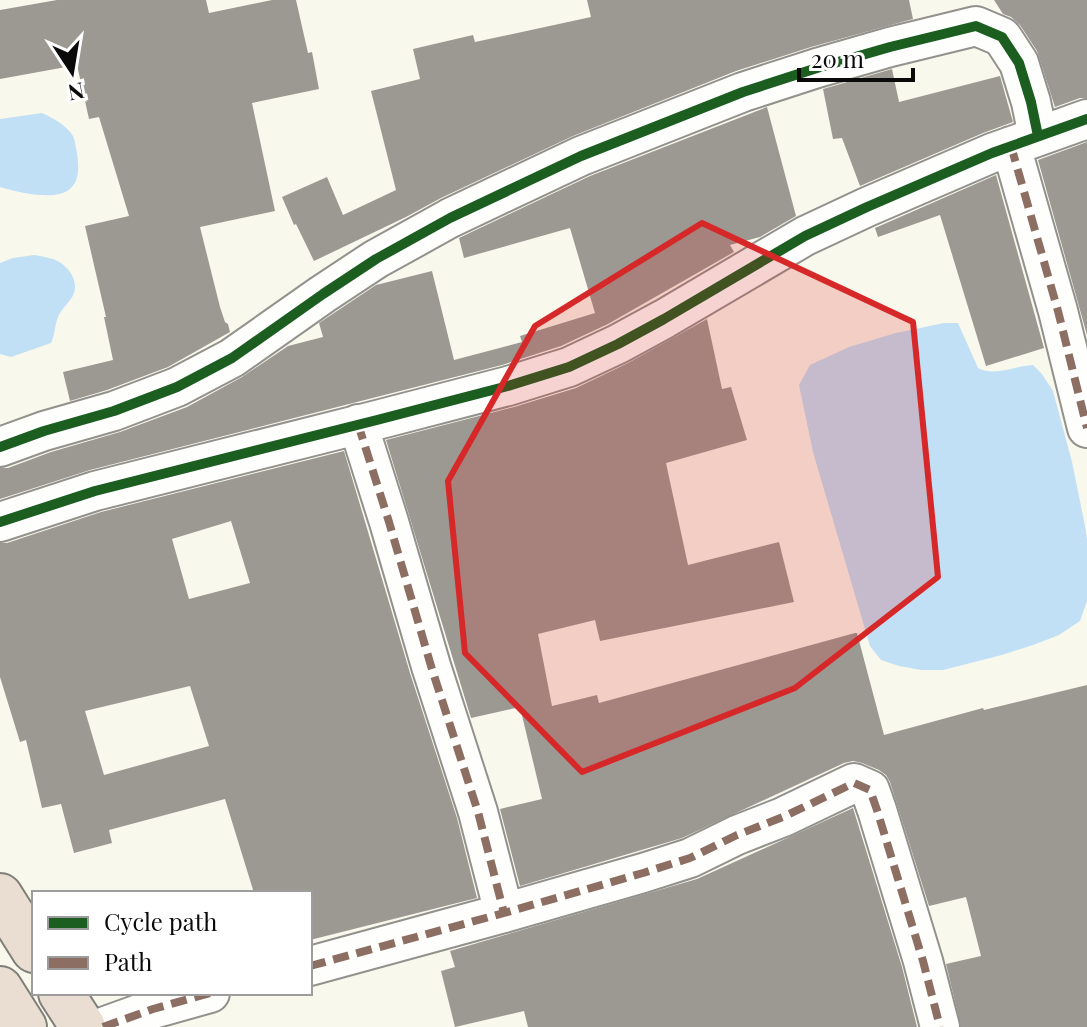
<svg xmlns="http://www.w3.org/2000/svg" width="1087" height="1027" font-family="'Playfair Display',serif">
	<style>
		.water { fill: #c1e0f5 }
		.building { fill: #9c9993; fill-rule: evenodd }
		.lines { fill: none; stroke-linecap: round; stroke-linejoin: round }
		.minor-casing { stroke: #92918c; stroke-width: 42 }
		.highway-casing { stroke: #7f7e7a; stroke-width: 48 }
		.minor { stroke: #fefefc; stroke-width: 38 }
		.highway { stroke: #eaded2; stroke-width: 44 }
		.quiet { stroke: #8d6e63; stroke-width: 8; stroke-dasharray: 16 8; stroke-linecap: butt }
		.cycleway-casing { stroke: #fff; stroke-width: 15 }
		.cycleway { stroke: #1b5e20; stroke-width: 10 }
		.marked { fill: #d62828; fill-opacity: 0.2; stroke: #d62828; stroke-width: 6; stroke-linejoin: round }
	</style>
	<rect width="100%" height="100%" fill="#f9f8ed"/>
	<path class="water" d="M42 113C53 118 66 125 73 136 75 140 75 144 76 148 79 164 82 186 63 193 46 199 17 192 0 187V119Z
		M34 255C40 256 47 257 53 259 65 263 79 278 74 293 72 300 64 306 60 313 54 323 56 333 51 343L11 357 0 354V263L13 258Z
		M944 323H958L978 368C996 377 1014 366 1033 365L1042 374 1053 391 1072 462 1085 526 1087 539V601L1080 621 1059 635 1033 645 1002 655 943 670H921L899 666 881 660 870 646 813 452 799 385 810 365 849 347 896 333Z"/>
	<path class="building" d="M57 0H206L209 13 272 0H296L308 53 312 52 319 89 252 103 275 211 200 227 220 307 225 322 228 324 230 332 168 367 107 390 70 401 63 372 113 360 104 317H106L85 226 129 216 99 117 89 119 77 65 0 79V10Z
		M587 0H909L913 19 811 47 736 71 573 136 441 198 406 217 314 261 296 224 294 225 282 197 327 177 343 215 396 190 371 91 420 79 413 49 473 35 475 42 591 17Z
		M994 0H1087V98H1080L1055 107 1037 51 1020 25 1011 17 1003 14Z
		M892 69 899 102 1000 76 1013 122 983 133 860 186 842 138 833 139 823 89Z
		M767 107 796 216 760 237 730 245 734 252 608 324 561 346 502 365 90 470 0 499V468H8L51 452 120 432 187 407 242 377 288 346 323 337 319 323 376 285 432 271 454 360 522 342 520 336 595 313 570 228 464 258 459 238 590 176Z
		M1087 142V335L1038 160Z
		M996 175 1044 348 986 366 940 215 878 237 875 228Z
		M707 319 722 389 731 387 747 440 666 463 688 565 779 542 794 602 600 641 595 620 538 634 552 706 597 695 599 703 855 633H857L884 735 983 708 984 710 1087 685V1027H961L946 964 981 956 966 897 929 906 890 782 886 775 879 770 862 763 853 761 844 763 682 838 520 886 500 809 542 799 520 707 471 718 386 440 514 407 576 388 628 363Z
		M344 451 410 673 457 818 477 898 310 940V893H254L225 799 109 830 112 843 74 853 61 804 42 808 26 740 20 742 0 677V543H7L101 512ZM231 521 250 583 189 599 172 539ZM190 686 209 746 104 775 85 711Z
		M853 808 902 967 917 1027H528L524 1011 455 1027 441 971 455 967 450 951 697 879Z"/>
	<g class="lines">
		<defs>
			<path id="minor" d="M1011 146 1058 311 1087 428
				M358 424 389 522 431 666 478 812 504 913
				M0 447 44 431 114 411 177 387 232 358 323 294 376 259 450 218 581 156 743 92 817 68 890 47 976 26 1002 37 1019 63 1031 102 1038 136
				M0 522 95 491 377 420 508 386 569 367 618 344 664 319 805 236 867 207 992 153 1087 119
				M310 966 504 913 643 873 690 858 737 835 783 817 854 783 870 790 877 810 923 961 940 1027
				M103 1027 153 1009 210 993"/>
			<path id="highway" d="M0 896 34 950
				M0 989 24 1027
				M61 993 83 1027"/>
		</defs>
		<use href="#minor" class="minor-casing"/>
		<use href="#highway" class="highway-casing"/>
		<use href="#minor" class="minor"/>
		<use href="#highway" class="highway"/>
		<path class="quiet" d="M1011 146 1058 311 1087 428
			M358 424 389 522 431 666 478 812 504 913
			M310 966 504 913 643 873 690 858 737 835 783 817 854 783 870 790 877 810 923 961 940 1027
			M103 1027 153 1009 210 993"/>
		<defs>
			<path id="cycleway" d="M0 447 44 431 114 411 177 387 232 358 323 294 376 259 450 218 581 156 743 92 817 68 890 47 976 26 1002 37 1019 63 1031 102 1038 136
				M0 522 95 491 377 420 508 386 569 367 618 344 664 319 805 236 867 207 992 153 1087 119"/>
		</defs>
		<use href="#cycleway" class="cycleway-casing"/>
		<use href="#cycleway" class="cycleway"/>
	</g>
	<path class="marked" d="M702 223 913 322 938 577 795 688 582 772 465 653 448 481 535 326Z"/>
	<rect x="32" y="891" width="280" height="104" fill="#ffffff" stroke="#9d9d9d" stroke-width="2"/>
	<rect x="48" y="917" width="40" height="12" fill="#1b5e20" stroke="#9d9d9d" stroke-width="2"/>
	<text x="104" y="931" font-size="24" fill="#0a0a0a">Cycle path</text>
	<rect x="48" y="957" width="40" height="12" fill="#8d6e63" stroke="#9d9d9d" stroke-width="2"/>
	<text x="104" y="971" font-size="24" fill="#0a0a0a">Path</text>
	<g transform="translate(72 72) rotate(168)" stroke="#ffffff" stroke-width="6" paint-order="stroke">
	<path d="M0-6L14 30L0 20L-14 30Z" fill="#0a0a0a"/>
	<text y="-12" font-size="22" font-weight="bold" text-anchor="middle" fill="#0a0a0a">N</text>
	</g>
	<path d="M799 68v12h114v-12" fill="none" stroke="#0a0a0a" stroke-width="4"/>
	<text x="811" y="68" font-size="24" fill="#0a0a0a" stroke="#ffffff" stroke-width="6" paint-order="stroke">20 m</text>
</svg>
